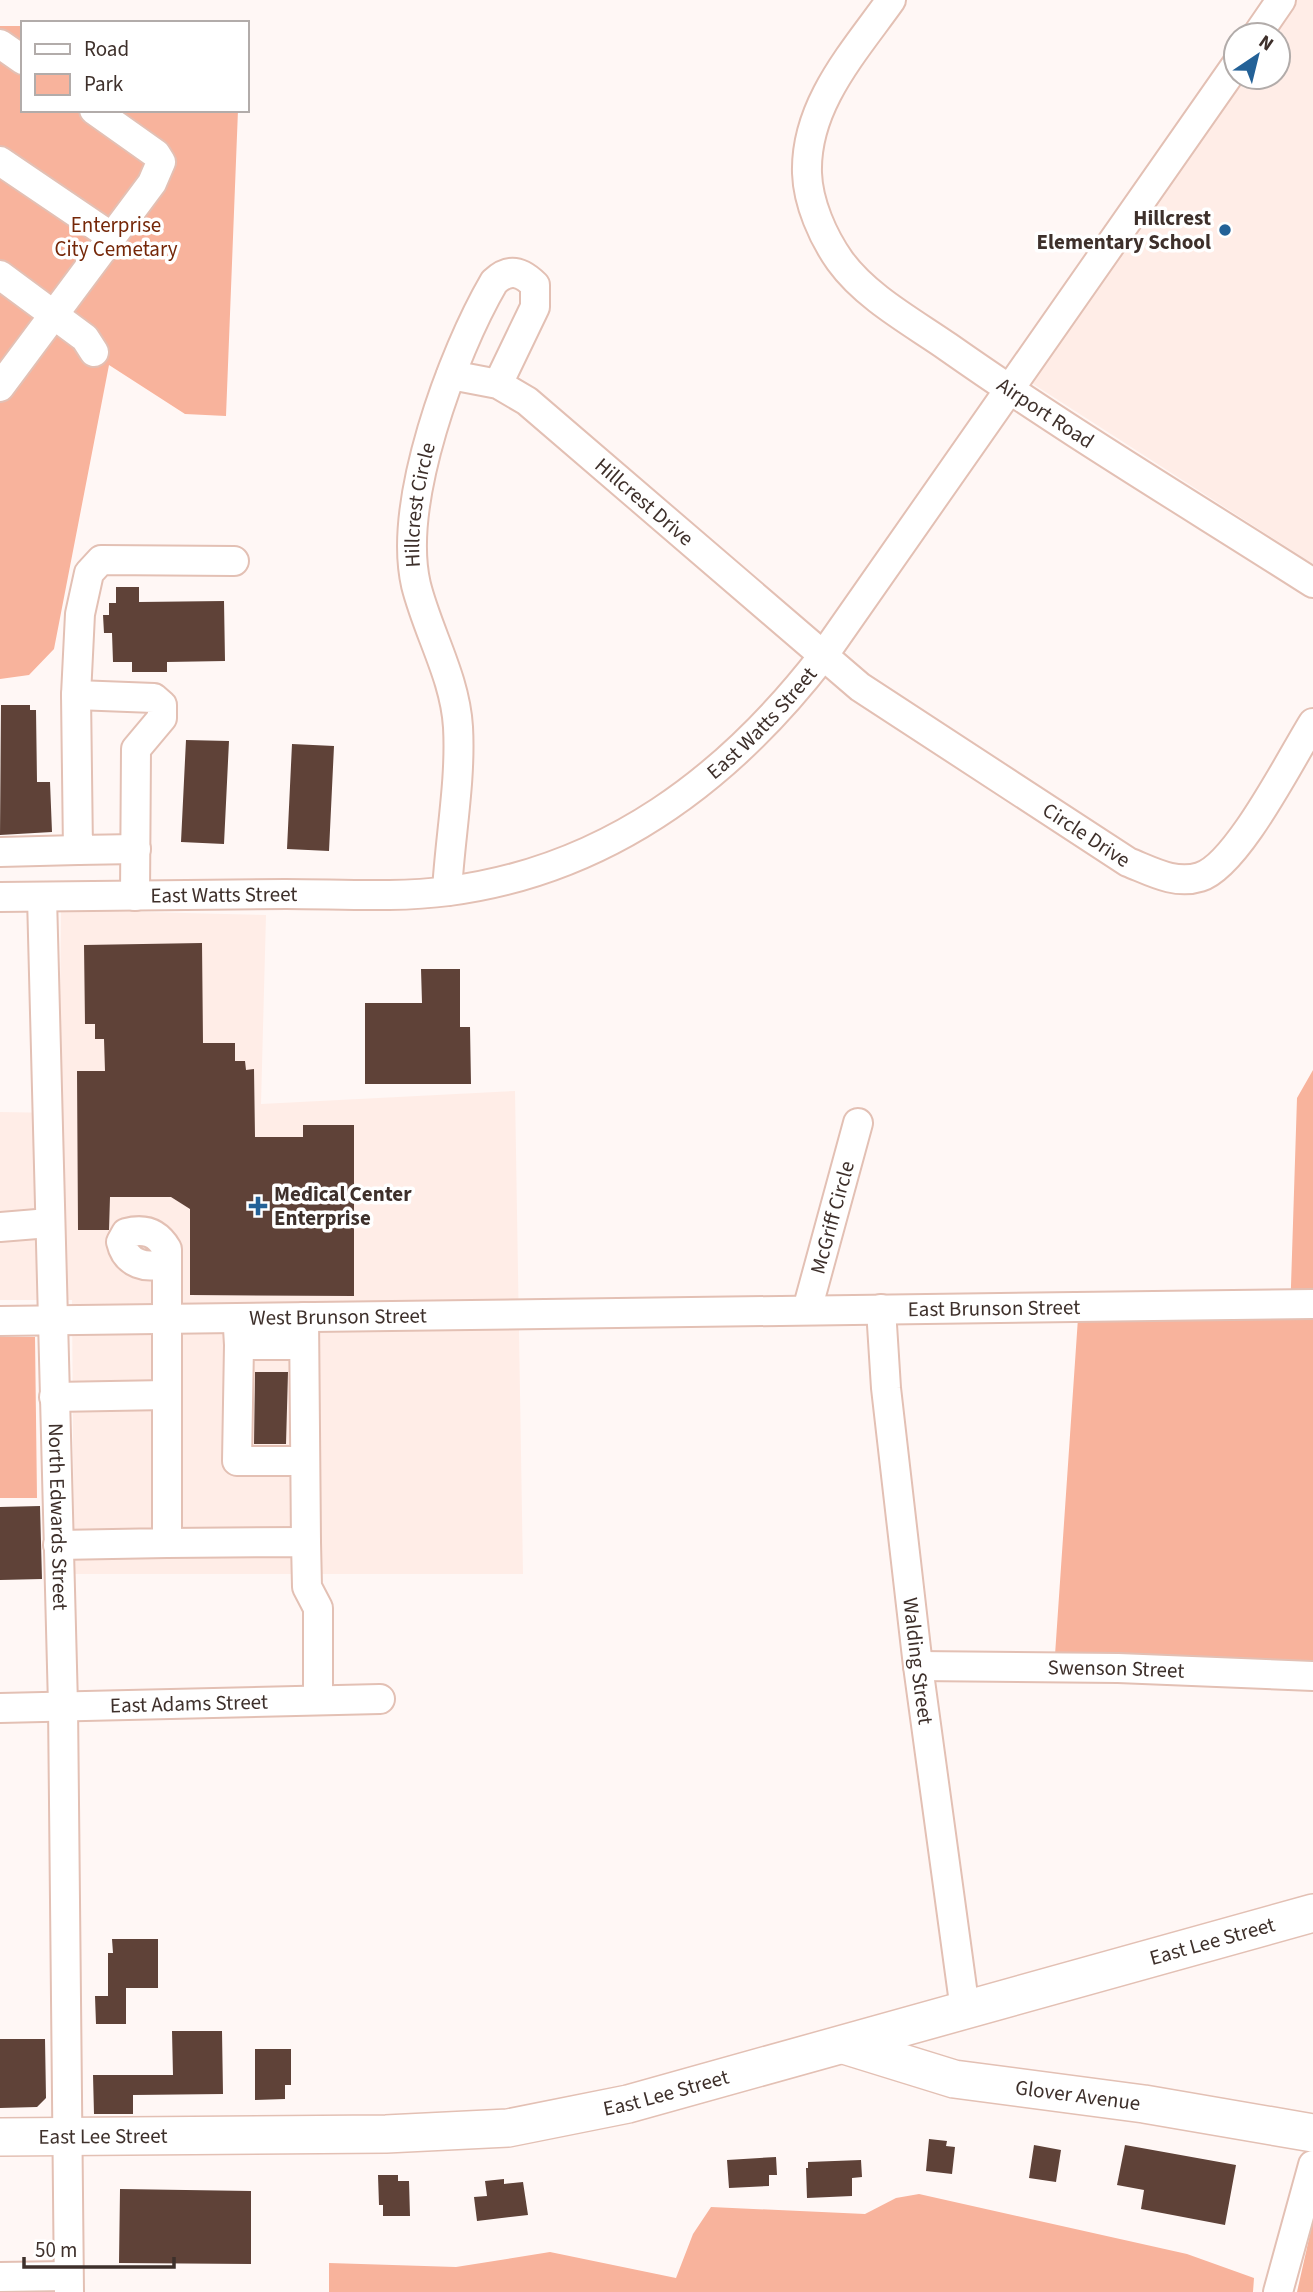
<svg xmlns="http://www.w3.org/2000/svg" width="1313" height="2292" font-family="'Source Sans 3',sans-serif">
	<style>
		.built { fill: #ffede7 }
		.green { fill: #f8b39c }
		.building { fill: #5f4238 }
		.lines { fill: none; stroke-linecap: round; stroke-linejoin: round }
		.minor-casing { stroke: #e3c0b4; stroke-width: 32 }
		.major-casing { stroke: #e3c0b4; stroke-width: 40 }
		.minor { stroke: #fff; stroke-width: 28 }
		.major { stroke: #fff; stroke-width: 37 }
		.poi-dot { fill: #236197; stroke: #fff; stroke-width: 2.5 }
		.labels { text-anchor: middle; stroke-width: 7; stroke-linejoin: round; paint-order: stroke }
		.poi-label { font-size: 21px; font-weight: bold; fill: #3e302b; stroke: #fff; text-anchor: end }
		.park-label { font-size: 21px; fill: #752708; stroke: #fff }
		.street-label { font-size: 21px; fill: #3e302b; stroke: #fff }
	</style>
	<rect width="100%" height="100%" fill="#fff7f5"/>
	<path class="built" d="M1296 0H1313V564L1030 382 1242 77H1278V35H1272Z
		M61 910 266 915 261 1104 515 1091 523 1574H74L72 1300H0V1112L59 1113Z"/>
	<path class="green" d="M0 26H23V110H238L226 416 185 414 109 365 54 649 29 675 0 679Z
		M1313 1070V1662L1055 1655 1078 1318 1290 1317 1297 1098Z
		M0 1337H35L37 1498H0Z
		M919 2194 1187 2254 1254 2278 1253 2292H329V2263L456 2267 550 2252 676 2278 693 2234 711 2207 865 2214 896 2198Z
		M1313 2221V2292H1297Z"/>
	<path class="building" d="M116 587H139V602L224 601 225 661 167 662V672H132V662H113L112 633H104L103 615H109V603H116Z
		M1 705H30V710H36L37 782H50L52 832 0 835Z
		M186 740 229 741 224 844 181 842Z
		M292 744 334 746 329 851 287 849Z
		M202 943 203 1043H235V1061H245L246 1070 254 1069 255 1137H303V1125H354V1296L190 1295V1209L171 1197H110L109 1230H78L77 1071H105L104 1039H95V1024H85L84 945Z
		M421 969H460V1027H470L471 1084H365V1003H422Z
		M255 1372H288L286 1444H254Z
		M40 1506 42 1579 0 1580V1507Z
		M112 1939H158V1988H126V2024H96L95 1996H108V1953H113Z
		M172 2031H222L223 2094 133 2095V2114H94L93 2075H173Z
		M0 2039H45L46 2098 37 2107 0 2108Z
		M255 2049H291V2085H285V2099L255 2100Z
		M929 2139 947 2141 946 2146 955 2147 952 2174 926 2171Z
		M1034 2145 1061 2150 1056 2182 1029 2178Z
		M1125 2145 1236 2165 1225 2225 1141 2209 1144 2190 1117 2185Z
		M776 2157 777 2175H769V2186L729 2188 727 2160Z
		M861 2160 862 2177 852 2178V2196L807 2198 806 2168H808V2162Z
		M378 2175H398V2181H409L410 2216H383V2205H379Z
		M504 2179V2184L523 2182 528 2215 477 2221 474 2197 487 2196 485 2181Z
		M120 2189 251 2191V2264L119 2263Z"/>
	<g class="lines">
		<defs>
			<g id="minor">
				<path id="s1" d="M891 0C854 52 805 105 807 173 808 203 823 237 840 261 866 297 912 322 948 347 1066 430 1191 505 1313 583"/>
				<path d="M1257 35 1281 0"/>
				<path d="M0 44 23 60"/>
				<path d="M0 161 112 237"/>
				<path d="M0 275 85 338 94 352"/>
				<path id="s2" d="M451 375 498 384 527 401 860 687 1128 862C1151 871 1175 885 1200 877 1237 866 1291 758 1313 723"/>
				<path d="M0 387 152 183 161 162 156 154 94 110"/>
				<path d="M76 695 154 698 162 705V718L136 749 135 896"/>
				<path d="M136 849 78 850 76 695 80 614 89 573 101 560 234 561"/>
				<path d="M0 852 78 850"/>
				<path id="s3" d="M447 891C450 837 461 781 458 727 455 677 428 633 416 585 397 503 452 354 494 282 509 268 521 271 535 285V307L498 384"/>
				<path id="s4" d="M0 897C95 896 190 895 286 894 340 894 395 898 449 891 608 870 728 779 823 656L1236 65"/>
				<path id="s5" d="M42 897 63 1705 69 2292"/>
				<path d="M0 1227 49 1223"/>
				<path id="s6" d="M881 1309 886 1388 918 1666 965 2010"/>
				<path id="s7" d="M807 1310 858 1123"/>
				<path d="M304 1317 306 1542"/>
				<path id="s8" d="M0 1321 1313 1304"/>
				<path d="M238 1328 239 1345H304"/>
				<path d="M239 1345 237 1461H305"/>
				<path d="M54 1397 167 1395"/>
				<path d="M167 1543 306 1542 307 1587 318 1608V1700"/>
				<path d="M58 1545 167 1543V1249C157 1232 145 1228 126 1233L121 1242C126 1264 147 1270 166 1262"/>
				<path id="s9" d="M918 1666 1118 1668 1313 1676"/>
				<path id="s10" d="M0 1708 380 1699"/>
				<path d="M0 2277 68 2276"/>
				<path d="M1278 2292 1313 2165"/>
			</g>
			<g id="major">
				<path id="s11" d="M844 2045 954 2079 1144 2104 1313 2133"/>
				<path id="s12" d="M0 2137 386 2134 508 2128 628 2104 1313 1913"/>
			</g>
		</defs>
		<use href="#minor" class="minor-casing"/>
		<use href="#major" class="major-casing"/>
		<use href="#minor" class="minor"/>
		<use href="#major" class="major"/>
	</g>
	<g class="poi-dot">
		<circle cx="1225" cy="230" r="7"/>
		<path d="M254.5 1195.5h7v7h7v7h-7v7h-7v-7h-7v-7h7z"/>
	</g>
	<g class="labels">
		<g class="poi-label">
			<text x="1211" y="225">Hillcrest<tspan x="1211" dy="24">Elementary School</tspan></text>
			<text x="274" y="1201" text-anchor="start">Medical Center<tspan x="274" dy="24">Enterprise</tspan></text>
		</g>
		<g class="park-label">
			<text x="116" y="232">Enterprise<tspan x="116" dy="24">City Cemetary</tspan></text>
		</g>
		<g class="street-label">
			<text dy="7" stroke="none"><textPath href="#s1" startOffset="548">Airport Road</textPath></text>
			<text dy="7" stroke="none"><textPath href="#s2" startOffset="236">Hillcrest Drive</textPath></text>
			<text dy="7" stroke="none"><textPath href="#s3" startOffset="394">Hillcrest Circle</textPath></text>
			<text dy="7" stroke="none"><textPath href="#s4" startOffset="812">East Watts Street</textPath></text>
			<text dy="7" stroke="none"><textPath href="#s2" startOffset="791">Circle Drive</textPath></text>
			<text dy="7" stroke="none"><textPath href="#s4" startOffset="224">East Watts Street</textPath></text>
			<text dy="7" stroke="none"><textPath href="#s7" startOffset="96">McGriff Circle</textPath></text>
			<text dy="7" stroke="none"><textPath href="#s8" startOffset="994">East Brunson Street</textPath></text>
			<text dy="7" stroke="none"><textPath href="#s8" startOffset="338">West Brunson Street</textPath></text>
			<text dy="7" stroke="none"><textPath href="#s5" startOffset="620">North Edwards Street</textPath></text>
			<text dy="7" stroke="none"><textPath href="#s6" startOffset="354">Walding Street</textPath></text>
			<text dy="7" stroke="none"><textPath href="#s9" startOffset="198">Swenson Street</textPath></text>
			<text dy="7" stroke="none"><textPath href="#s10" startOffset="189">East Adams Street</textPath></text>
			<text dy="7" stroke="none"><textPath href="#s12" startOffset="1237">East Lee Street</textPath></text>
			<text dy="7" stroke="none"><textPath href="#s12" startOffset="670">East Lee Street</textPath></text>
			<text dy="7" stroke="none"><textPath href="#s11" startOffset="240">Glover Avenue</textPath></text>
			<text dy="7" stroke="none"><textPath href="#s12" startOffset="103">East Lee Street</textPath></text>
		</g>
	</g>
	<rect x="21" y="21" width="228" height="91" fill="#ffffff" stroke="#b2acaa" stroke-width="2"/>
	<rect x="35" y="44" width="35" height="10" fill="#ffffff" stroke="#b2acaa" stroke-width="2"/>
	<text x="84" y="56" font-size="21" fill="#3e302b">Road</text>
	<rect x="35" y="74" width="35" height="21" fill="#f8b39c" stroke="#b2acaa" stroke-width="2"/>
	<text x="84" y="91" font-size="21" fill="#3e302b">Park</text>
	<g transform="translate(1257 56) rotate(35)"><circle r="33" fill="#ffffff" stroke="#b2acaa" stroke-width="2"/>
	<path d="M0-5L12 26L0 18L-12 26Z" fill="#236197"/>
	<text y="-10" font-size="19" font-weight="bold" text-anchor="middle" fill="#3e302b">N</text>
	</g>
	<path d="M24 2257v10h150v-10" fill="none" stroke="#3e302b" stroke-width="3.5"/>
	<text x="35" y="2257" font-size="21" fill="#3e302b" stroke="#ffffff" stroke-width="5" paint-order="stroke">50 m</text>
</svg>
